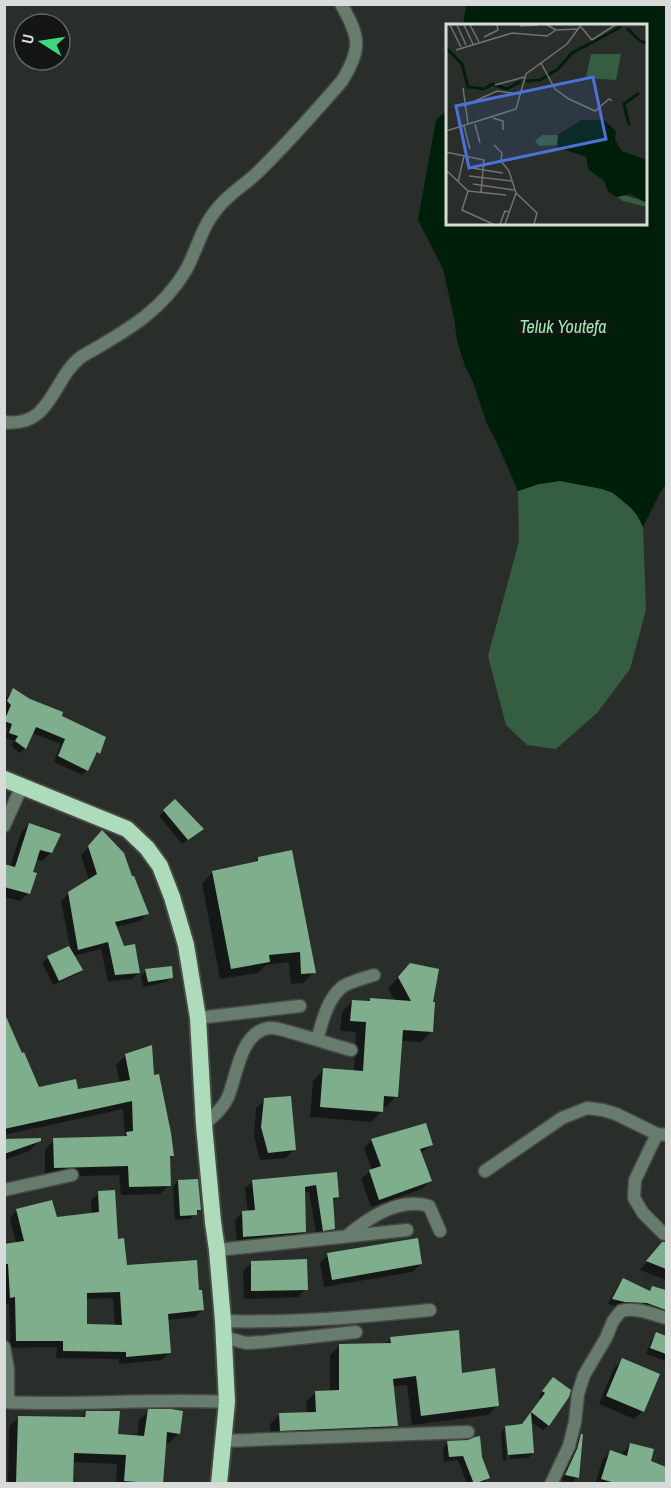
<svg xmlns="http://www.w3.org/2000/svg" width="671" height="1488" font-family="'Archivo Narrow',sans-serif">
	<style>
		.green { fill: #355d41 }
		.water { fill: #001f0a }
		.shadow { fill: #0007; fill-rule: evenodd }
		.building { fill: #7eae8b; fill-rule: evenodd }
		.lines { fill: none; stroke-linecap: round; stroke-linejoin: round }
		.minor-casing { stroke: #464a47; stroke-width: 15 }
		.trunk-casing { stroke: #464a47; stroke-width: 20 }
		.minor { stroke: #687c6e; stroke-width: 12 }
		.trunk { stroke: #aedcba; stroke-width: 16 }
		.labels { text-anchor: middle; stroke-width: 6; stroke-linejoin: round; paint-order: stroke }
		.water-label { font-size: 18px; font-style: italic; fill: #9fe8b4; stroke: #141614 }
		.inset-river { fill: none; stroke: #001f0a; stroke-width: 3 }
		.inset-road { fill: none; stroke: #707371; stroke-width: 1.5 }
		.view { fill: #4c71d8; fill-opacity: 0.15; stroke: #4c71d8; stroke-width: 3 }
		.inset-edge { fill: none; stroke: #d9dbda; stroke-width: 3 }
	</style>
	<rect width="100%" height="100%" fill="#2a2e2b"/>
	<path class="green" d="M560 481C574 483 590 484 603 489 621 494 636 511 643 527L646 610 630 669 597 713 556 749 527 745 506 725 488 656 519 541 518 491 539 484Z"/>
	<path class="water" d="M466 5H666V484L660 493 643 527 638 516 631 508 613 493 602 489 560 481 539 484 518 491 497 443 487 424 473 382 465 366 457 341 454 318 443 269 418 220 436 120 444 113 447 107 448 224H646V26L463 25Z"/>
	<path class="shadow" d="M13 690 60 717 98 753 93 758 87 770 82 775 54 762 61 744 32 733 25 748 20 753 11 746 14 741 5 738 8 729 4 728V716L7 711 4 709V702L8 695Z
		M175 801 202 829 182 844 159 816Z
		M29 824 51 852 42 861 36 859 28 893 20 901 4 897V866L10 867 21 833Z
		M95 840 147 914 140 921 115 927 123 948 139 972 132 979 108 981 101 949 73 956 81 970 75 975 53 985 42 963 48 958 70 947 61 901 69 893 89 880 81 855Z
		M259 858 314 972 303 983 291 984 289 962 266 965 258 973 220 979 202 883 213 872 253 863Z
		M146 970 172 977 166 982 143 987 141 976Z
		M400 975 431 1004 432 1031 421 1042 400 1041 396 1096 386 1107 382 1106V1111L371 1122 310 1117 313 1081 323 1070 354 1072 356 1032 340 1031 342 1012 352 1001 367 1002 370 999 395 1001 388 989Z
		M4 1016 38 1088 77 1091 120 1083 116 1065 125 1056 151 1047 153 1077 172 1155 168 1159 169 1185 160 1194 121 1195 119 1175 45 1177V1149L54 1140 123 1138 125 1136 123 1109 4 1135Z
		M265 1099 294 1149 286 1158 260 1160 254 1136 256 1108Z
		M40 1140 29 1151 4 1160V1141Z
		M372 1140 431 1145 420 1154 430 1181 422 1189 371 1207 361 1179 372 1170 364 1148Z
		M335 1173 337 1197 332 1202 333 1229 326 1236 317 1237 309 1192H304L305 1232 298 1239 237 1243 235 1220 242 1213 248 1212 245 1188 252 1182Z
		M178 1181 200 1209 190 1219 175 1220 173 1187Z
		M99 1193 126 1267 197 1292 202 1310 195 1317 167 1320 169 1353 162 1360 119 1364V1359L56 1358 57 1347 10 1348 9 1304H4V1245L16 1243 10 1218 17 1210 56 1218 92 1215 91 1200ZM113 1298 115 1326H86L85 1299Z
		M666 1238V1280L640 1270 664 1243V1240Z
		M328 1255 421 1264 412 1272 324 1287 320 1263Z
		M251 1263 306 1289 298 1297 244 1299 243 1271Z
		M624 1280 648 1292 652 1287 666 1292V1318L608 1304 618 1285Z
		M657 1334 666 1337V1361L646 1354 652 1339Z
		M391 1339 461 1375 498 1405 488 1415 412 1425 407 1385 392 1386 396 1426 387 1435 271 1440 270 1424 280 1414 307 1413 306 1402 315 1393 330 1392V1355L340 1345 385 1344Z
		M623 1360 643 1411 634 1419 599 1404 614 1368Z
		M548 1384V1425L543 1430 530 1421 533 1453 528 1458 510 1459 507 1430H504L507 1460H503L501 1433 506 1427 521 1426 541 1399 538 1397Z
		M149 1411 179 1433 169 1443 164 1442 161 1484H116L117 1464 72 1462 71 1484H8L9 1426 19 1417 80 1419 86 1412 117 1436 137 1437 139 1420Z
		M581 1436 577 1477 572 1482 561 1480 572 1456 576 1441Z
		M448 1442 480 1457 488 1478 483 1483 467 1484 458 1460 444 1462 443 1448Z
		M630 1445 649 1462 666 1469V1484H595L603 1459 610 1452 622 1456 623 1452Z"/>
	<path class="building" d="M13 688 30 699 63 712 62 716 106 737 100 754 97 752 88 771 58 756 65 739 36 727 26 749 15 741 18 736 9 733 12 724 4 721 11 705 7 701Z
		M175 799 204 829 188 840 163 810Z
		M29 823 61 834 52 853 40 850 33 872 37 873 30 894 4 887V864L15 867Z
		M102 830 124 853 132 876H134L149 914 115 922 124 946 135 944 140 973 115 975 108 942 78 950 68 892 97 874 88 846Z
		M292 850 316 973 301 974 300 952 269 955 270 962 231 969 212 871 258 861V857Z
		M69 946 83 970 59 981 47 956Z
		M410 963 439 969 433 1002H435L433 1032 403 1030 398 1097 384 1096 383 1112 320 1107 323 1068 363 1071 366 1022 350 1021 352 1000 370 1001V998L411 1001 398 977Z
		M172 966 173 978 148 982 145 969Z
		M4 1012 22 1053 24 1052 39 1087 76 1079 78 1089 130 1080 125 1054 152 1045 154 1075 159 1074 171 1133 174 1156H170L171 1186 129 1187 128 1166 54 1168 53 1138 127 1136 126 1132 133 1131 132 1101 4 1129Z
		M291 1096 296 1150 268 1153 261 1127 264 1098Z
		M426 1123 433 1145 420 1149 432 1181 379 1200 369 1170 381 1166 371 1139Z
		M41 1138V1141L4 1154V1139Z
		M337 1172 339 1197 333 1198 335 1229 323 1231 316 1185 305 1187 306 1232 243 1237 242 1211 255 1210 252 1180Z
		M198 1179 201 1210H197V1215L180 1216 178 1180Z
		M115 1190 118 1239 124 1238 127 1265 197 1260 199 1290H202L204 1310 168 1314 171 1353 126 1357V1352L63 1351V1341H16L15 1297 10 1298 8 1264H4V1244L24 1241 16 1209 52 1200 57 1217 99 1212 98 1191ZM120 1292 122 1325 87 1324V1293Z
		M418 1238 422 1264 332 1280 327 1253Z
		M662 1242H666V1269L646 1261Z
		M307 1259 308 1290 251 1291V1261Z
		M623 1278 650 1291 652 1286 666 1290V1310L647 1303 625 1302 612 1299Z
		M459 1330 462 1373 495 1368 499 1406 421 1416 416 1376 393 1379 398 1426 280 1431 279 1413 316 1412 315 1391 339 1390V1344L391 1343 390 1337Z
		M656 1332 666 1336V1354L650 1348Z
		M622 1358 660 1374 644 1412 606 1396Z
		M553 1377 571 1390 569 1397 549 1426 531 1412 534 1453 508 1455 505 1426 522 1424 545 1393 542 1391Z
		M148 1409H171L183 1411 180 1434 167 1432 163 1484 124 1481 126 1455 74 1453 73 1484H16L18 1416 85 1417 86 1411H120L118 1434 144 1436Z
		M581 1434H583L579 1478 565 1475 577 1449Z
		M480 1436 482 1457 490 1478 474 1484 463 1456 449 1457 447 1441 468 1440 475 1437Z
		M630 1443 654 1449 651 1461 666 1467V1484H618L601 1479 610 1450 627 1456Z"/>
	<g class="lines">
		<defs>
			<path id="minor" d="M4 422C52 428 52 379 81 357 122 333 161 313 186 270 197 250 202 226 217 209 228 194 245 185 258 172 288 143 315 112 342 81 362 48 360 37 341 4
				M4 826 22 786
				M198 1018 300 1006
				M317 1040C322 1023 327 999 342 987 351 981 365 978 374 975
				M204 1125C212 1117 223 1109 228 1097 237 1076 240 1032 269 1028 277 1027 289 1032 297 1034 315 1039 333 1045 351 1050
				M657 1134 635 1180 634 1198 643 1213 664 1234
				M485 1171 562 1118 587 1108 603 1110 616 1114 657 1134 666 1135
				M4 1190 72 1175
				M347 1236C368 1218 400 1197 429 1206L440 1231
				M217 1250 407 1230
				M223 1321C293 1323 360 1317 430 1310
				M224 1337 246 1343 263 1342 356 1332
				M4 1347 8 1369V1402
				M4 1402C79 1406 153 1398 227 1402
				M223 1441 468 1432
				M551 1484 569 1446 575 1422 578 1394 584 1375 606 1338 613 1321 621 1311C637 1307 651 1314 666 1318"/>
			<path id="trunk" d="M4 779 127 829 147 848 160 866 172 897 186 945 198 1018 204 1125 213 1222 217 1250 223 1321 227 1402 219 1484"/>
		</defs>
		<use href="#minor" class="minor-casing"/>
		<use href="#trunk" class="trunk-casing"/>
		<use href="#minor" class="minor"/>
		<use href="#trunk" class="trunk"/>
	</g>
	<g class="labels">
		<g class="water-label">
			<text x="563" y="333">Teluk Youtefa</text>
		</g>
	</g>
	<g transform="translate(446 24)">
		<rect width="201" height="201" fill="#2a2e2b"/>
		<path d="M145 30H175L170 56 140 54ZM96 111H112V121L93 122 89 117ZM175 170 200 178 201 183 177 177 171 173Z" fill="#355d41"/>
		<path d="M135 96H158L170 107 169 116 176 127 201 136V179L184 170 171 173 162 168 158 157 142 145 140 133 111 123 112 111Z" fill="#001f0a"/>
		<path class="inset-river" d="M181 4 194 17 201 19M0 24 16 40 22 63 38 65 46 60 61 65 75 57M80 57 94 56 112 45 126 29 175 3M183 101 178 80 193 69"/>
		<path class="inset-road" d="M4 1 15 23M11 1 20 21M18 1 27 20M24 1 33 18M101 1 110 6 132 5M74 2 92 1M135 3 146 16 169 1M38 13 52 6 51 1M10 26 66 9 101 12 110 6M95 39 109 65 123 75 149 87 163 75 166 77M49 61 78 53M17 64 22 100M18 82 51 67 74 70M47 94 57 97V106M29 100 34 119M18 102 24 125M0 107 70 85 80 50 121 20 135 1M48 121 56 129 55 137 63 147 70 169M0 128 38 136 35 168M26 144 57 149M0 146 22 167 16 186 47 200M23 152 66 157M12 158 18 132M27 160 68 166M22 167 60 171M54 200 59 187 63 188M59 200 70 169 91 189 88 200"/>
		<path class="view" d="M147 53 160 115 23 144 10 82Z"/>
		<rect width="201" height="201" class="inset-edge"/>
	</g>
	<rect width="671" height="1488" fill="none" stroke="#d9dbda" stroke-width="12"/>
	<g transform="translate(42 42) rotate(282)"><circle r="28" fill="#141614" stroke="#636563" stroke-width="1.5"/>
	<path d="M0-4.5L10 22L0 15L-10 22Z" fill="#3cd77e"/>
	<text y="-9" font-size="16" font-weight="bold" text-anchor="middle" fill="#d9dbda">U</text>
	</g>
</svg>
